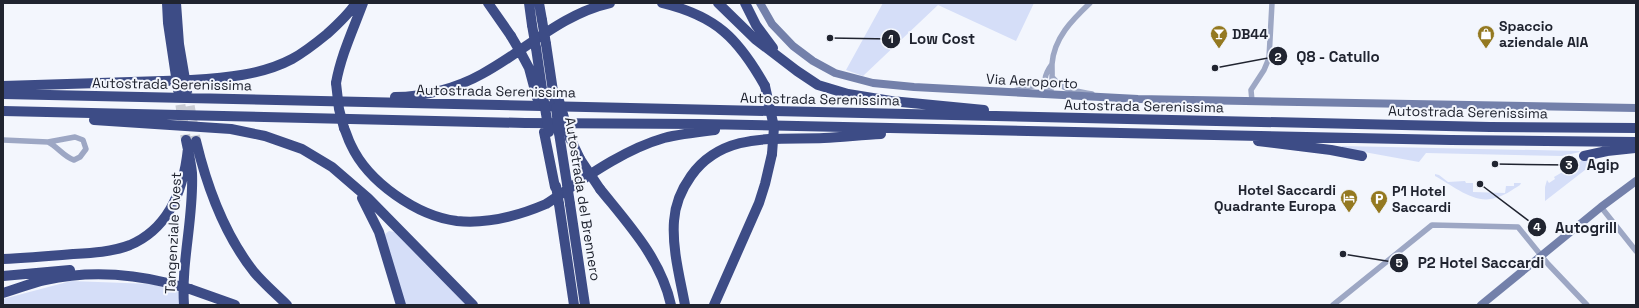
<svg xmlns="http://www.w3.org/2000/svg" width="1639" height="308" font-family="'Space Grotesk',sans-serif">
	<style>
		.green { fill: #d5def8 }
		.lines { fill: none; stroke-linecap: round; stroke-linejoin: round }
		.highway-tunnel { stroke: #c9ccd4; stroke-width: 10; stroke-dasharray: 10 5; stroke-linecap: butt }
		.street { stroke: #9da7c4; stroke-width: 5.5 }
		.secondary { stroke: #7380aa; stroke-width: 8 }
		.highway { stroke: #3d4c86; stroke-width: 10 }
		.highway-bridge { stroke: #3d4c86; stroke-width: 10 }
		.labels { text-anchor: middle; stroke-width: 4; stroke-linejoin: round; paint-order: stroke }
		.poi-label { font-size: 14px; font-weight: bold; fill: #202430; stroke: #f3f6fd; text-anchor: start }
		.street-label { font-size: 14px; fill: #202430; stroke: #f3f6fd }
		.leader { fill: none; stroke: #202430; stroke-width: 1.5 }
		.callout-dot { fill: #202430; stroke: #f3f6fd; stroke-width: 1.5 }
		.mark-label { font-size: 12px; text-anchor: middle; font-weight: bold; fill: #fff }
		.callout-label { font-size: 15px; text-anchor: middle; font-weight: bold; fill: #202430; stroke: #f3f6fd; stroke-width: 4; stroke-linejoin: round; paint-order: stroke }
	</style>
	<rect width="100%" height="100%" fill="#f3f6fd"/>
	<path class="green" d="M883 3H1034L1016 41 938 5 863 76 846 70Z
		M1342 146 1579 151 1580 152 1562 156 1426 153 1419 162 1342 148Z
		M1597 157 1585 170 1545 201V187L1547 180 1549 183 1555 179 1554 177 1581 161Z
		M1435 174 1439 175 1448 182 1465 181 1466 183H1473V192L1505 193 1506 186H1514V183H1521L1520 185C1512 190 1504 196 1495 198 1475 205 1452 185 1435 176Z
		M389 231 395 232 470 305H405L384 235Z
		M71 281 152 284 180 292V305H3V299Z"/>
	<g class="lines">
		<path class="highway-tunnel" d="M178 90 186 140
			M187 91 196 141"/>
		<path class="street" d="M1053 78C1065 92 1075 90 1092 94
			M1014 91 1036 85 1044 81
			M1050 95C1053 84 1052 75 1052 64 1054 38 1072 20 1090 3
			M1050 95C1042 83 1044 75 1052 64
			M1252 101 1251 90 1264 70 1269 58 1272 3
			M3 140 48 142 75 137 83 140 86 149 80 157 74 160C64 157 58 147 48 142
			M1601 207 1636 251
			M1333 305 1432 225 1518 227 1548 264 1587 305"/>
		<path class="secondary" d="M760 3 772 24 793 46 813 61 835 73 873 83 914 87 1138 99 1636 108
			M1481 305 1601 207 1636 181"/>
		<path class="highway" d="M167 3 168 23 178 90
			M176 3 179 44 187 91
			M488 3 511 36
			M529 3 532 25
			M539 3 542 20
			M662 3C716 16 738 38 765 86
			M718 3 755 39 797 71 818 85 848 94 891 101 984 110
			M745 3 756 25 773 48
			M546 44 554 98
			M536 48 543 96
			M521 53 529 68 537 98
			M191 80C225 78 262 75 292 59 305 52 316 43 327 34 337 25 348 15 356 3
			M336 83C341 55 353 30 363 3
			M3 86 163 81
			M3 94 1490 127 1636 128
			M395 97C424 97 457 88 482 74 525 51 561 14 610 3
			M3 111 525 123 700 124 1451 140 1636 142
			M94 120 231 129 265 136 302 149 332 167 368 198 473 305
			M344 128C347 134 348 140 351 145 368 182 417 216 457 221 487 224 518 216 546 204 582 180 622 150 664 138 680 134 698 132 715 130
			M544 132 555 187
			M559 133 567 184
			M570 138 580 159
			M196 141C207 187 224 234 254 272 264 284 276 294 287 305
			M1258 141 1331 150 1362 156
			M1584 156 1607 151 1635 148
			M600 189C629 225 661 259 671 305
			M362 198 379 232 401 305
			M559 204 574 305
			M570 204 585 305
			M3 259C26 258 50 256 73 254 92 253 112 252 130 245 170 228 184 188 188 148
			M3 276 70 270
			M190 289 235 305
			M3 293C17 289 31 283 45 280 86 271 127 273 168 283
			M184 305C181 261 194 217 192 173 191 162 188 150 186 140
			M685 305C680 278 672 249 674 221 675 205 681 190 691 176 723 131 776 140 824 138 843 137 862 135 881 134
			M714 305 759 203 765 184 772 154"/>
		<path class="highway-bridge" d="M542 20 546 44
			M532 25 536 48
			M511 36 521 53
			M163 81 191 80
			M336 83 339 109 344 128
			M765 86 774 127 772 154
			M557 94 570 138
			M543 96 549 132
			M556 108 559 133
			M580 159 600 189
			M567 184 570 204
			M556 186 559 204
			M168 283 190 289"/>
	</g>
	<defs>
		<symbol id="bar-pin" viewBox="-11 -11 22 30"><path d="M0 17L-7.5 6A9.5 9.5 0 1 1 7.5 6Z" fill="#947921" stroke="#f3f6fd"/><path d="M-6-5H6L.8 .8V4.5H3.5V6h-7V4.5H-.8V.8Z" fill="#fff"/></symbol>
		<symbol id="shop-pin" viewBox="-11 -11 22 30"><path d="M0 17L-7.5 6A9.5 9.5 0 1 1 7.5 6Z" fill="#947921" stroke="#f3f6fd"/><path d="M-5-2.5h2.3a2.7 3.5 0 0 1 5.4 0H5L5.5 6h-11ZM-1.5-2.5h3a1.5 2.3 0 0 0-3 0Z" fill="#fff"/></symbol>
		<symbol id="hotel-pin" viewBox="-11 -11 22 30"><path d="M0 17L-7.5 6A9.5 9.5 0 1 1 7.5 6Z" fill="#947921" stroke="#f3f6fd"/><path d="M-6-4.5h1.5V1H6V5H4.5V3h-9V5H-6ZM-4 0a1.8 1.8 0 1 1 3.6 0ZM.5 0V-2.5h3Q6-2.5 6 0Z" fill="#fff"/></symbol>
		<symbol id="parking-pin" viewBox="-11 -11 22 30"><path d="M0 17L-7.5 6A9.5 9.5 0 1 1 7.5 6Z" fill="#947921" stroke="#f3f6fd"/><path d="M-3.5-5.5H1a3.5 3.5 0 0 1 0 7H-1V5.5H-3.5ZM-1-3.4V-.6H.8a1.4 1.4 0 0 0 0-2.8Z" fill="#fff"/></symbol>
	</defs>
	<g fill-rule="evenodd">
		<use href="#bar-pin" x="1209" y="24" width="20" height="27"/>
		<use href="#shop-pin" x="1476" y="24" width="20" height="27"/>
		<use href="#hotel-pin" x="1339" y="188" width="20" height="27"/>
		<use href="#parking-pin" x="1369" y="189" width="20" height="27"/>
	</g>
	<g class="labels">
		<g class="poi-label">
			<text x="1499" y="31">Spaccio<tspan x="1499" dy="16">aziendale AIA</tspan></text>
			<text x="1232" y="39">DB44</text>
			<text x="1336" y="195" text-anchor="end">Hotel Saccardi<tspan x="1336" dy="16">Quadrante Europa</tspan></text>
			<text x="1392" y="196">P1 Hotel<tspan x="1392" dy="16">Saccardi</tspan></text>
		</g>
		<g class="street-label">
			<text transform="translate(1032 81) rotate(3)" y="5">Via Aeroporto</text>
			<text transform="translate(172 84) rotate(1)" y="5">Autostrada Serenissima</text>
			<text transform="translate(496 91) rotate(1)" y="5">Autostrada Serenissima</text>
			<text transform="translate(820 99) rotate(1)" y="5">Autostrada Serenissima</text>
			<text transform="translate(1144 106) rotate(1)" y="5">Autostrada Serenissima</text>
			<text transform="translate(1468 112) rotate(1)" y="5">Autostrada Serenissima</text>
			<text transform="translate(583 199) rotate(81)" y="5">Autostrada del Brennero</text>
			<text transform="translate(173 233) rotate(-87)" y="5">Tangenziale Ovest</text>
		</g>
	</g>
	<path class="leader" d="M830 38L891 39M1215 68L1278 56M1495 164L1569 165M1480 184L1537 227M1343 254L1399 263"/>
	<g class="callout-dot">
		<circle cx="830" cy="38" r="4"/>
		<circle cx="1215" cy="68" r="4"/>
		<circle cx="1495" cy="164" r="4"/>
		<circle cx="1480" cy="184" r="4"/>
		<circle cx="1343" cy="254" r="4"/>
		<circle cx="891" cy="39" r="10"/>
		<circle cx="1278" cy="56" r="10"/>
		<circle cx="1569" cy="165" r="10"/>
		<circle cx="1537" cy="227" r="10"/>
		<circle cx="1399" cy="263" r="10"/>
	</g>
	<g class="mark-label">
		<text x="891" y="43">1</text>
		<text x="1278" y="61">2</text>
		<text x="1569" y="169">3</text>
		<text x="1537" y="231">4</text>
		<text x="1399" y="267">5</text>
	</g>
	<g class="callout-label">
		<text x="942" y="44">Low Cost</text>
		<text x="1338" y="62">Q8 - Catullo</text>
		<text x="1603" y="170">Agip</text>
		<text x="1586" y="233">Autogrill</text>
		<text x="1481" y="268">P2 Hotel Saccardi</text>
	</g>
	<rect width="1639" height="308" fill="none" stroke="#202430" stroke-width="8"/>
</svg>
